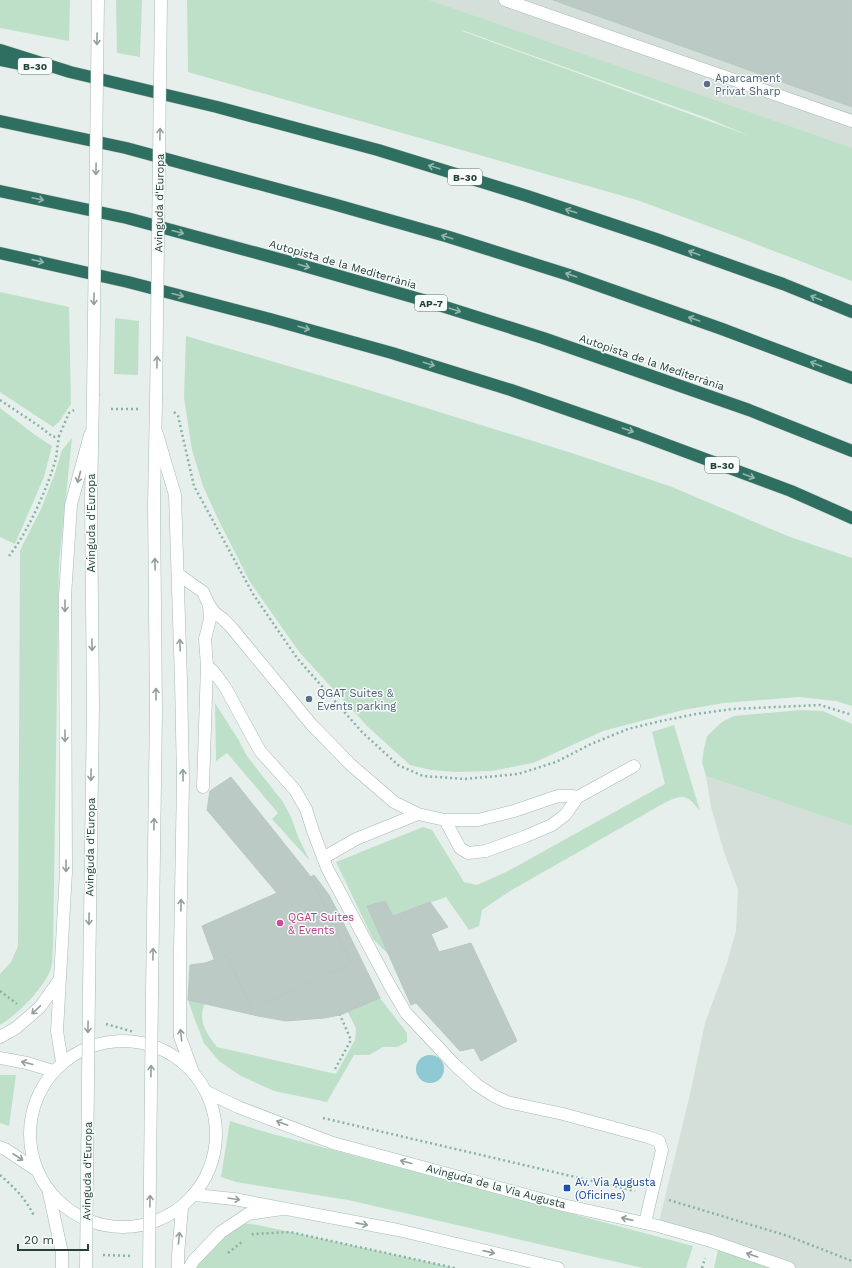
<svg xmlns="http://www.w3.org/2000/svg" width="852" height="1268" font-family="'Work Sans',sans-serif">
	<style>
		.built { fill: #d4dfda }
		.green { fill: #bfe0c8; fill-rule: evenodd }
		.water { fill: #8ec9d4 }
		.building { fill: #bbcac4; stroke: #b8c9c2 }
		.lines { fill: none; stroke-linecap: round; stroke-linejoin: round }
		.lane-casing { stroke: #a8b8b2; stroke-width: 13 }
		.street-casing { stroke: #a8b8b2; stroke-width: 13 }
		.secondary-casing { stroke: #a4bbb3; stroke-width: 13 }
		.highway-casing { stroke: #c2cac8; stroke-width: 13 }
		.path { stroke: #86b3a5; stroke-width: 2.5; stroke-dasharray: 2 3; stroke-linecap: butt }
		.lane { stroke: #fff; stroke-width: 12 }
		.street { stroke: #fff; stroke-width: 12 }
		.secondary { stroke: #fff; stroke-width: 12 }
		.highway { stroke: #2f6f62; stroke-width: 12 }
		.secondary-bridge-casing { stroke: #a4bbb3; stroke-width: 13; stroke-linecap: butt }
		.secondary-bridge { stroke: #fff; stroke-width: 12 }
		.oneway { stroke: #92a09c }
		.oneway2 { stroke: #93b5ae }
		.service-dot { fill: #5c6f8a; stroke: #f7fbf9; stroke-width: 1.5 }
		.hotel-dot { fill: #d1479c; stroke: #f7fbf9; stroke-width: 1.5 }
		.transit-dot { fill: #1a4fb4; stroke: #f7fbf9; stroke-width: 1.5 }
		.labels { text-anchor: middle; stroke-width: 3; stroke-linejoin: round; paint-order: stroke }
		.shield { fill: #f7fbf9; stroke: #637a73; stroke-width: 1 }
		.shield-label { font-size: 10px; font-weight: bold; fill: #24423a }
		.service-label { font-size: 11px; fill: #4e5e75; stroke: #f7fbf9; text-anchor: start }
		.street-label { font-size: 11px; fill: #24423a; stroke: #f7fbf9 }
		.hotel-label { font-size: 11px; fill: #b23c85; stroke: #f7fbf9; text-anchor: start }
		.transit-label { font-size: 11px; fill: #164399; stroke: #f7fbf9; text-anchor: start }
	</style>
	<rect width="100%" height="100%" fill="#e6efeb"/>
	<path class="built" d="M378 0H852V182L765 142 707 118Z
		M706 776 852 826V1268H789L658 1226 691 1090 705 1023 727 963 736 931 738 890 724 852 711 807Z"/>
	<path class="green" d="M0 0H70L69 41 0 28Z
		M116 0H142L140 57 117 53Z
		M187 0H429L852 148V281L735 236 637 200 188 72ZM462 30 707 118 750 136 462 31Z
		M0 292 69 307 71 404 59 422 53 427 0 392Z
		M115 318 139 321 138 375 114 374Z
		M186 336 346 383 578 455 672 487 790 537 852 558V706L836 701 799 697 724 703 683 710 603 731 533 763 491 771 455 772 431 770 410 765 368 727 300 653 250 582 218 519 203 486 192 450 184 398Z
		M0 408 35 435 52 446 44 477 15 544 0 537Z
		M72 438 59 563 53 949C52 956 53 965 50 971 42 990 18 1014 0 1025V974L11 962 18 946 20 550 41 509 55 473 62 450Z
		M215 703 238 739 247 756 283 802 291 817 299 839 310 861 272 819 278 813 227 753 216 761Z
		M801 710 823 711 852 724V826L706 776 702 762 704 749 707 736 722 722 734 716Z
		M674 725 700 811C688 796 685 793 666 802L510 891 482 910 479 926 469 930 446 897 393 916 385 901 367 906 388 954 373 939 336 862 423 827 432 830 464 882 477 885 506 872 665 784 652 732Z
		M380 998 407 1033V1042L397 1047H383L369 1055H354L327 1102 274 1091 241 1076 219 1061 204 1043 195 1020 188 1000 205 1004C197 1020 207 1034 217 1047L336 1074 355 1040 356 1028 347 1011Z
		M0 1075H16L9 1126 0 1123Z
		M230 1121 269 1133 693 1246 686 1268H643L348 1200 236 1182 221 1177Z
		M242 1223 258 1225 455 1268H189L194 1260Z
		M718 1250 770 1268H714Z"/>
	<path class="water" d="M416 1069a14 14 0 1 1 28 0a14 14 0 1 1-28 0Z"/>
	<path class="building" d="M553 0H852V107Z
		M231 777 311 877 351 964 252 1009 227 955 214 959 202 926 277 893 207 810 210 791Z
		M314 875 329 895 340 916 380 998 340 1015 324 1018 286 1021 258 1016 188 1000 190 965 205 963 227 955 252 1009 351 964 311 877Z
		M385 901 393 916 430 902 448 927 431 934 439 952 471 943 517 1041 481 1061 474 1048 460 1051 416 1003 411 1005 367 906Z"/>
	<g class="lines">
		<defs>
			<path id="lane" d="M505 0 852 121
				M178 574 203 592 209 605 215 613 223 619 231 627 311 724 351 765 394 802 418 814
				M207 666 214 672 225 687 260 751 295 790 306 809 313 831 327 868 390 986 406 1013 454 1064 477 1085 494 1096 507 1102 563 1114 648 1137 659 1141 662 1150 645 1223
				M203 787 207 666 205 639 210 619 209 605
				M445 820 460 848 468 853 486 851 524 837 552 825 565 815 578 797 634 766
				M323 858 356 839 418 814 445 820H478L514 811 558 796H572L578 797"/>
			<path id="street" d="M157 434 175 495 181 680 183 780 180 950V1037L193 1072
				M0 1037 16 1028 40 1007 60 979
				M62 1062 57 1031 66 872 65 596 71 505 90 435
				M49 1193 62 1253V1268
				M178 1268V1255L182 1208
				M189 1268 194 1260 221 1232 248 1214 282 1209"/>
			<path id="secondary" d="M89 988 93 706 91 499 93 396
				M152 993 156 711 154 504 156 401
				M30 1134a93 93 0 1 1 186 0a93 93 0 1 1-186 0Z
				M0 1058 27 1063 53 1071
				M207 1092 238 1107 333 1143 563 1205 658 1226 711 1241 789 1268
				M0 1147 5 1149 35 1169
				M195 1195 234 1199 398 1230 558 1268"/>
			<path id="highway" d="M0 50 70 72 217 107 378 150 527 196 656 239 783 284 852 312
				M0 60 21 64
				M0 121 126 148 333 204 449 237 569 275 722 329 852 378
				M0 191 127 218 301 265 423 300 543 338 749 410 852 451
				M0 253 128 282 270 319 392 353 511 390 638 434 791 491 852 518"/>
		</defs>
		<use href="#lane" class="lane-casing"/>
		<use href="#street" class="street-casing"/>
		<use href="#secondary" class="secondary-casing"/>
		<use href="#highway" class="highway-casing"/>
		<path class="path" d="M0 400 39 426 53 437 59 436 69 413 74 410
			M111 409H138
			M174 412 178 416 194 486 253 594 297 658 362 732 398 765 423 776 465 779 518 774 556 762 591 744 628 729 661 721 696 714 732 709 820 705 852 715
			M9 556C28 532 48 487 56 458 57 451 58 443 59 436
			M0 991 17 1004
			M106 1024 134 1032
			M335 1069 351 1040 340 1015
			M323 1118 635 1191
			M0 1175C14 1187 26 1199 34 1216
			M669 1200 788 1236 852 1261
			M252 1235 253 1234 290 1232 455 1268
			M228 1253 243 1241
			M103 1255 132 1256
			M702 1268 705 1258"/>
		<use href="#lane" class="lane"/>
		<use href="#street" class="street"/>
		<use href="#secondary" class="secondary"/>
		<use href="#highway" class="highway"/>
		<defs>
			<path id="secondary-bridge" d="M93 396 98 0
				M156 401 161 0
				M86 1268 89 988
				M149 1268 152 993"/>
		</defs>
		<use href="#secondary-bridge" class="secondary-bridge-casing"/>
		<use href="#secondary-bridge" class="secondary-bridge"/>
	</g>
	<defs><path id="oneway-shaft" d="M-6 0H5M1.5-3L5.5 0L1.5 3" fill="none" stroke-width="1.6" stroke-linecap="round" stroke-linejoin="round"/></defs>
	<g class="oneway">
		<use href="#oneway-shaft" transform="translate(97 39) rotate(91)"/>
		<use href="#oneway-shaft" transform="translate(160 134) rotate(-89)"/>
		<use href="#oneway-shaft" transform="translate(96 169) rotate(91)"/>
		<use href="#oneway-shaft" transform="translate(94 299) rotate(91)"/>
		<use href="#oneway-shaft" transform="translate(157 362) rotate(-89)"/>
		<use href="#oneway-shaft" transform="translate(79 477) rotate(105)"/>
		<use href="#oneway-shaft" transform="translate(155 564) rotate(-91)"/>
		<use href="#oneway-shaft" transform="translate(65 606) rotate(90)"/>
		<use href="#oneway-shaft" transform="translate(92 645) rotate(89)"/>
		<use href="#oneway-shaft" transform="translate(180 645) rotate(-92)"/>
		<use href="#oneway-shaft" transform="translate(156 694) rotate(-90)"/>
		<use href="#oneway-shaft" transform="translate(65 736) rotate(90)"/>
		<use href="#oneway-shaft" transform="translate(91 775) rotate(91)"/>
		<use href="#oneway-shaft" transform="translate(183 775) rotate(-91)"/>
		<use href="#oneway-shaft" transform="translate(154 824) rotate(-89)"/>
		<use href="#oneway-shaft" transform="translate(66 866) rotate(90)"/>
		<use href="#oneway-shaft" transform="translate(181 905) rotate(-89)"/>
		<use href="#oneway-shaft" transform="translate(89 919) rotate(91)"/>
		<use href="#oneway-shaft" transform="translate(153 954) rotate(-89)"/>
		<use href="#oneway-shaft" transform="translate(36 1010) rotate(137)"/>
		<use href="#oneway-shaft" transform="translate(88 1027) rotate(91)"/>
		<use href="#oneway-shaft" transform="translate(181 1035) rotate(-97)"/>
		<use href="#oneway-shaft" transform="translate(27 1063) rotate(-166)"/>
		<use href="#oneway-shaft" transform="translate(151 1071) rotate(-89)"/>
		<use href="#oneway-shaft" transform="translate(282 1123) rotate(-159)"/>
		<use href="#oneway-shaft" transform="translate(18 1157) rotate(33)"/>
		<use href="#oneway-shaft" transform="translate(406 1162) rotate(-165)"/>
		<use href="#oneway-shaft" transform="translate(234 1199) rotate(9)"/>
		<use href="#oneway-shaft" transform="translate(150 1201) rotate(-89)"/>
		<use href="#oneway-shaft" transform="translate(627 1219) rotate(-167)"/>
		<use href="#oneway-shaft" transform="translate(362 1224) rotate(11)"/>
		<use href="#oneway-shaft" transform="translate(179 1238) rotate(-85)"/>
		<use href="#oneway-shaft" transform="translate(489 1252) rotate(13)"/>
		<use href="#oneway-shaft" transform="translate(752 1255) rotate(-161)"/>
	</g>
	<g class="oneway2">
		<use href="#oneway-shaft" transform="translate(434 167) rotate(-163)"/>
		<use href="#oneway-shaft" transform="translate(38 199) rotate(12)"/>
		<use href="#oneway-shaft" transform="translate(571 211) rotate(-162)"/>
		<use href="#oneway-shaft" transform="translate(178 232) rotate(15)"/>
		<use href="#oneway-shaft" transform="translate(447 237) rotate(-163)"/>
		<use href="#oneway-shaft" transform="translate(694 253) rotate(-160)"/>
		<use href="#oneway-shaft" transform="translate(38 261) rotate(13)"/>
		<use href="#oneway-shaft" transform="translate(304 266) rotate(16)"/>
		<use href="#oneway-shaft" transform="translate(571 275) rotate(-161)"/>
		<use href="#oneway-shaft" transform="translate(178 295) rotate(14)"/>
		<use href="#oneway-shaft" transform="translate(816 298) rotate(-158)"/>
		<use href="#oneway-shaft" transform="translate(455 310) rotate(18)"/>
		<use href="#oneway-shaft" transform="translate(694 319) rotate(-161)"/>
		<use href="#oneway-shaft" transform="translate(304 328) rotate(16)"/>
		<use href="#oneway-shaft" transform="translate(429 364) rotate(17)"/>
		<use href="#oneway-shaft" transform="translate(816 364) rotate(-159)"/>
		<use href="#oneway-shaft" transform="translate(628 430) rotate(19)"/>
		<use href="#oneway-shaft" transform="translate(749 476) rotate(20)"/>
	</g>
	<g class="service-dot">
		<circle cx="707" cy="84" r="4"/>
		<circle cx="309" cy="699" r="4"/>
	</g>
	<circle class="hotel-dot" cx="280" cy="923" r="4"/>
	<rect class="transit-dot" x="563" y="1184" width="8" height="8" rx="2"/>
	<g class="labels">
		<g class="shield">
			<rect x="18" y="58" width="34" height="16" rx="3"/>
			<rect x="448" y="169" width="34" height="16" rx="3"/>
			<rect x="415" y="295" width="32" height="16" rx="3"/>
			<rect x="705" y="457" width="34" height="16" rx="3"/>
		</g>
		<g class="shield-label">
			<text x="35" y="70">B-30</text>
			<text x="465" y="181">B-30</text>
			<text x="431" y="307">AP-7</text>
			<text x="722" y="469">B-30</text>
		</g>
		<g class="service-label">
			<text x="715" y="82">Aparcament<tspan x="715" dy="13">Privat Sharp</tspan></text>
			<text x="317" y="697">QGAT Suites &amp;<tspan x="317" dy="13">Events parking</tspan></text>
		</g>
		<g class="street-label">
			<text transform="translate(159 203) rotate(-89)" y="4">Avinguda d'Europa</text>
			<text transform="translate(343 264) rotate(16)" y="4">Autopista de la Mediterrània</text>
			<text transform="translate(652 362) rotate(19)" y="4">Autopista de la Mediterrània</text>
			<text transform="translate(91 523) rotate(-90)" y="4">Avinguda d'Europa</text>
			<text transform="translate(90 847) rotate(-89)" y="4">Avinguda d'Europa</text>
			<text transform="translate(87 1171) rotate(-89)" y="4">Avinguda d'Europa</text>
			<text transform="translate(496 1186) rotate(15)" y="4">Avinguda de la Via Augusta</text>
		</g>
		<g class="hotel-label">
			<text x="288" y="921">QGAT Suites<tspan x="288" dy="13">&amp; Events</tspan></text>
		</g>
		<g class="transit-label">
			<text x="575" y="1186">Av. Via Augusta<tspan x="575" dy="13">(Oficines)</tspan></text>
		</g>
	</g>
	<path d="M18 1244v6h70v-6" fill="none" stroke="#24423a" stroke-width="2"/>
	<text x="24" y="1244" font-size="12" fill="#24423a" stroke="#f7fbf9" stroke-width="3" paint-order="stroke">20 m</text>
</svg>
